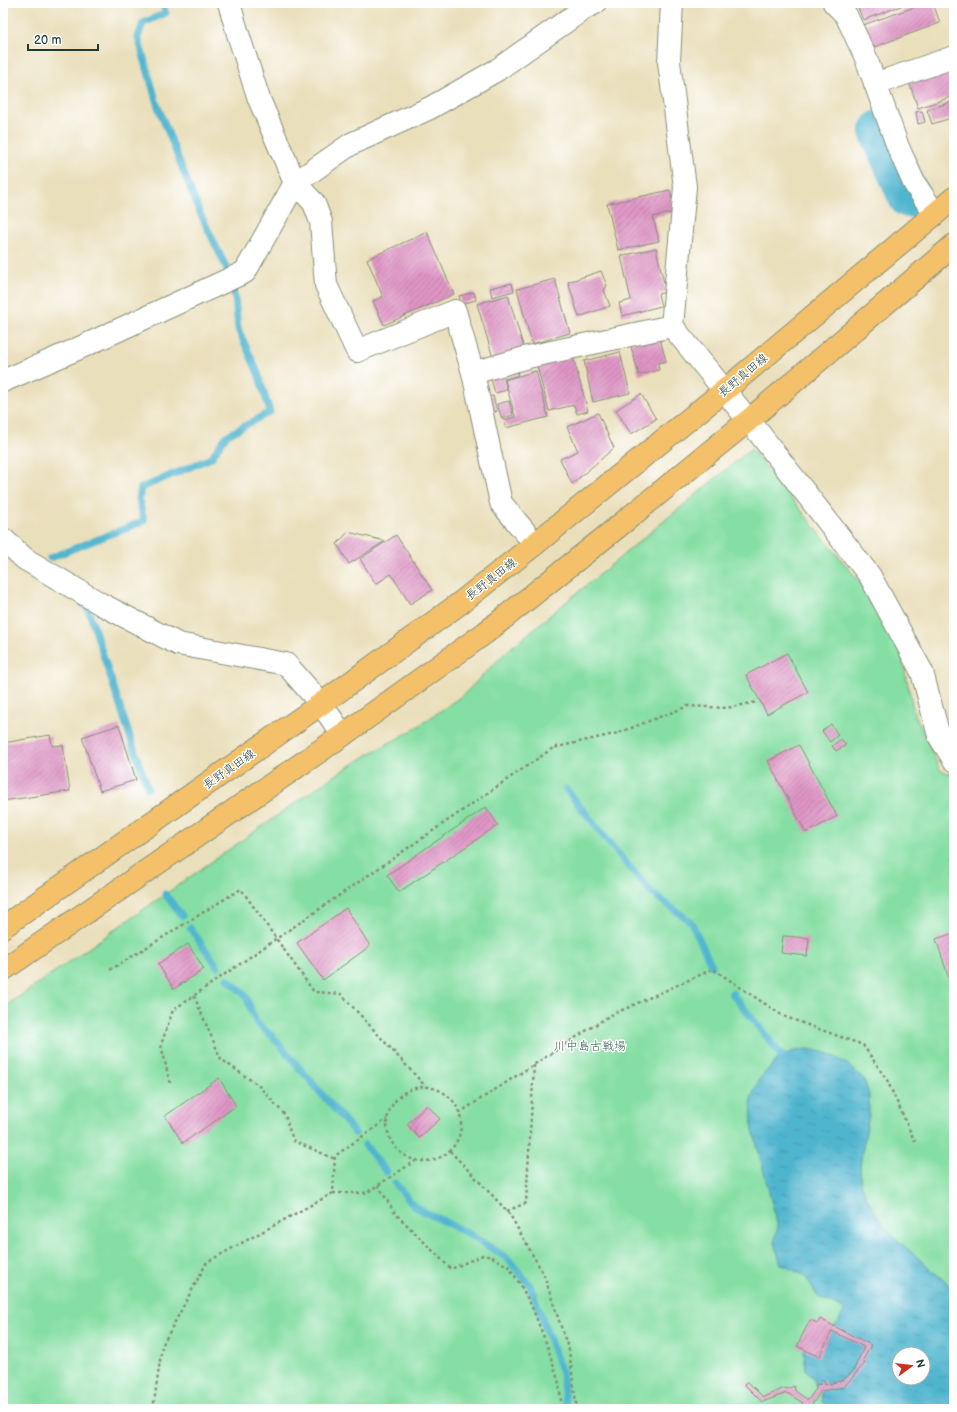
<svg xmlns="http://www.w3.org/2000/svg" width="957" height="1412" font-family="'Balsamiq Sans','Klee One',sans-serif">
	<style>
		.park { fill: #85dea3; stroke: #528e6c; fill-rule: evenodd }
		.water { fill: url(#water-ripples); stroke: #387982; fill-rule: evenodd }
		.lines { fill: none; stroke-linecap: round; stroke-linejoin: round }
		.stream { stroke: #50b5cf; stroke-width: 7 }
		.river { stroke: #50b5cf; stroke-width: 42 }
		.building { fill: url(#building-hatch) }
		.minor-casing { stroke: #848e78; stroke-width: 24 }
		.major-casing { stroke: #848e78; stroke-width: 24 }
		.path { stroke: #848e78; stroke-width: 2.5; stroke-dasharray: 3 3; stroke-linecap: butt }
		.minor { stroke: #fff; stroke-width: 22 }
		.major { stroke: #f4c16a; stroke-width: 22 }
		.labels { text-anchor: middle; stroke-width: 3; stroke-linejoin: round; paint-order: stroke }
		.street-label { font-size: 12px; fill: #1f3d34; stroke: #fff }
		.park-label { font-size: 12px; fill: #386550; stroke: #fff }
	</style>
	<defs>
		<pattern id="water-ripples" width="26" height="14" patternUnits="userSpaceOnUse"><rect width="26" height="14" fill="#50b5cf"/><path d="M2 4q2-2 4 0t4 0M15 11q2-2 4 0t4 0" fill="none" stroke="#4294a9"/></pattern>
		<pattern id="building-hatch" width="6" height="6" patternUnits="userSpaceOnUse"><rect width="6" height="6" fill="#df95c5"/><path d="M-1 1l2-2M0 6l6-6M5 7l2-2" fill="none" stroke="#b47ba1"/></pattern>
	</defs>
	<rect width="100%" height="100%" fill="#fff"/>
	<filter id="ink" filterUnits="userSpaceOnUse"><feTurbulence type="fractalNoise" baseFrequency=".025" numOctaves="2"/><feDisplacementMap in="SourceGraphic" scale="8" xChannelSelector="R" yChannelSelector="G"/><feConvolveMatrix kernelMatrix="1 2 1 2 8 2 1 2 1" color-interpolation-filters="sRGB"/></filter>
	<filter id="wash" filterUnits="userSpaceOnUse"><feTurbulence type="fractalNoise" baseFrequency=".012" numOctaves="4" result="noise"/><feDisplacementMap in="SourceGraphic" scale="16" xChannelSelector="R" yChannelSelector="G"/><feGaussianBlur stdDeviation="0.9" result="paint"/><feColorMatrix in="noise" values="0 0 0 0 0 0 0 0 0 0 0 0 0 0 0 0 0 1.4 0 .05"/><feComposite in="paint" operator="in"/></filter>
	<g filter="url(#wash)">
		<rect width="100%" height="100%" fill="#eadfbb"/>
		<path class="park" d="M751 449 871 596 901 654 914 712 940 770 954 776V1409H3V1008L328 780 367 755 413 730 463 695 507 651ZM899 1354H923V1378H899Z"/>
		<path class="water" d="M809 1049 830 1054 847 1064 864 1079 869 1095V1115L860 1165 861 1183 867 1199 884 1226 894 1237 954 1289V1409H830L822 1402 821 1391 806 1369 804 1353 805 1341 820 1350 823 1349 832 1331 845 1310 818 1297 805 1276 781 1264 774 1243 778 1227 752 1126 751 1098 760 1078 781 1056 794 1051ZM899 1354H923V1378H899Z"/>
		<g class="lines">
			<path class="stream" d="M162 3 166 13 143 23 138 37 157 104 199 211 226 267 228 273
				M50 558 144 521 139 499 141 488 211 458 226 436 270 412 258 373 238 329 235 297 231 283
				M82 603 88 609 133 746 148 788
				M566 789 620 856 653 894 691 922 712 966
				M165 894 182 916
				M190 928 218 967
				M228 979 246 996 256 1022 273 1037 355 1133
				M732 993 781 1055 784 1064
				M365 1145 386 1172
				M395 1183 415 1207 471 1235 507 1258 530 1285 562 1373 566 1409"/>
			<path class="river" d="M880 131 909 197"/>
		</g>
		<g id="blocks">
			<path class="building" d="M856 3H909L863 20Z
				M926 3H933L940 23 871 48 863 25Z
				M954 66V96L918 108 909 82Z
				M954 101V117L932 124 927 110Z
				M922 111 925 122 918 124 916 112Z
				M670 190 675 212 653 217 659 241 618 250 607 204Z
				M427 232 454 294 384 325 373 301 383 297 367 259Z
				M656 248 666 292 658 294 661 306 622 316 619 303 631 300 621 256Z
				M601 271 607 286 604 290 610 306 579 317 568 282Z
				M555 279 570 333 532 344 517 289Z
				M512 283 514 291 492 297 490 288Z
				M474 292 476 300 461 304 459 296Z
				M508 295 525 352 494 361 477 304Z
				M659 335 666 361 658 363 659 370 639 375 630 343Z
				M620 352 630 393 593 402 584 361Z
				M573 357 588 411 577 414 574 405 549 411 537 366Z
				M516 365 518 375 504 379 507 390 495 393 489 372Z
				M536 371 548 417 506 428 504 420 515 417 505 380Z
				M641 394 656 419 631 434 616 410Z
				M493 396 497 411 492 413 488 397Z
				M509 401 513 415 502 419 497 404Z
				M598 413 614 448 572 484 560 459 578 451 567 427Z
				M348 532 385 541 349 564 337 544Z
				M396 535 432 590 410 604 391 574 376 584 360 559Z
				M787 653 808 692 767 714 746 675Z
				M831 724 838 735 830 742 822 731Z
				M119 725 136 780 100 791 82 737Z
				M50 735 52 746 63 745 70 791 3 801V743Z
				M841 739 846 745 836 751 832 746Z
				M799 745 837 816 806 833 768 761Z
				M486 807 498 825 399 892 387 875Z
				M346 908 370 946 323 980 297 943Z
				M954 933V994L936 939Z
				M783 936 809 938 807 956 781 953Z
				M188 944 204 969 174 989 158 964Z
				M219 1078 236 1106 183 1143 165 1116Z
				M427 1105 440 1119 419 1138 407 1124Z
				M820 1319 871 1345 862 1362 865 1363 844 1387 821 1391 809 1409 799 1408 803 1403 787 1393 762 1402 744 1384 747 1381 763 1397 785 1388 787 1389 794 1386 795 1390H794L808 1400 816 1389 815 1385 821 1384 820 1381 824 1380 825 1385 843 1380 853 1371 864 1347 832 1331 819 1357 797 1346 810 1320 818 1323Z"/>
		</g>
	</g>
	<g filter="url(#ink)">
		<use href="#blocks" fill-opacity="0" stroke="#848e78" stroke-width="1"/>
		<g class="lines">
			<defs>
				<path id="minor" d="M229 3 238 34 259 99 295 183 314 203 321 222 326 285 357 351 455 311 473 373 501 503 535 544
					M672 3 669 62 685 187 672 326 759 433 870 576 922 672 939 736 954 760
					M834 3 846 15 866 58 898 147 914 183 935 214
					M875 84 954 57
					M473 373 528 357 672 326
					M3 381 75 350 245 272 295 183 351 144 430 108 497 70 585 8 595 3
					M3 539 25 559 101 604 178 644 286 664 321 704 343 735"/>
				<path id="major" d="M3 927 321 704 459 604 535 544 725 390 954 198
					M3 970 343 735 485 633 609 534 749 420 954 245"/>
			</defs>
			<use href="#minor" class="minor-casing"/>
			<use href="#major" class="major-casing"/>
			<path class="path" d="M110 970 241 889 314 992 341 994 426 1087
				M194 996 221 1059 259 1086 285 1115 290 1132 294 1141 335 1159
				M170 1083 161 1045 173 1010 553 748 618 733 688 706 726 708 757 702
				M387 1124a37 37 0 1 1 74 0a37 37 0 1 1-74 0Z
				M459 1113 609 1016 713 969 783 1016 863 1045 887 1080 915 1142
				M450 1151 509 1213 544 1275 569 1351 577 1409
				M378 1185 394 1212 451 1269 483 1255 492 1257 509 1267 520 1284 532 1307 547 1345 559 1383 562 1409
				M333 1193H366L415 1161
				M507 1211 526 1203 534 1065
				M156 1409 154 1403 162 1346 207 1262 333 1193 335 1156 387 1119"/>
			<use href="#minor" class="minor"/>
			<use href="#major" class="major"/>
		</g>
	</g>
	<g class="labels">
		<g class="street-label">
			<text transform="translate(743 375) rotate(-40)" y="4">長野真田線</text>
			<text transform="translate(491 579) rotate(-38)" y="4">長野真田線</text>
			<text transform="translate(229 769) rotate(-35)" y="4">長野真田線</text>
		</g>
		<g class="park-label">
			<text x="590" y="1050">川中島古戦場</text>
		</g>
	</g>
	<rect width="957" height="1412" fill="none" stroke="#fff" stroke-width="16"/>
	<g transform="translate(911 1366) rotate(75)"><circle r="19" fill="#ffffff" stroke="#a5b1ae"/>
	<path d="M0-3L7 15L0 10L-7 15Z" fill="#c8321e"/>
	<text y="-6" font-size="11" font-weight="bold" text-anchor="middle" fill="#1f3d34">N</text>
	</g>
	<path d="M28 44v6h70v-6" fill="none" stroke="#1f3d34" stroke-width="2"/>
	<text x="34" y="44" font-size="12" fill="#1f3d34" stroke="#ffffff" stroke-width="3" paint-order="stroke">20 m</text>
</svg>
